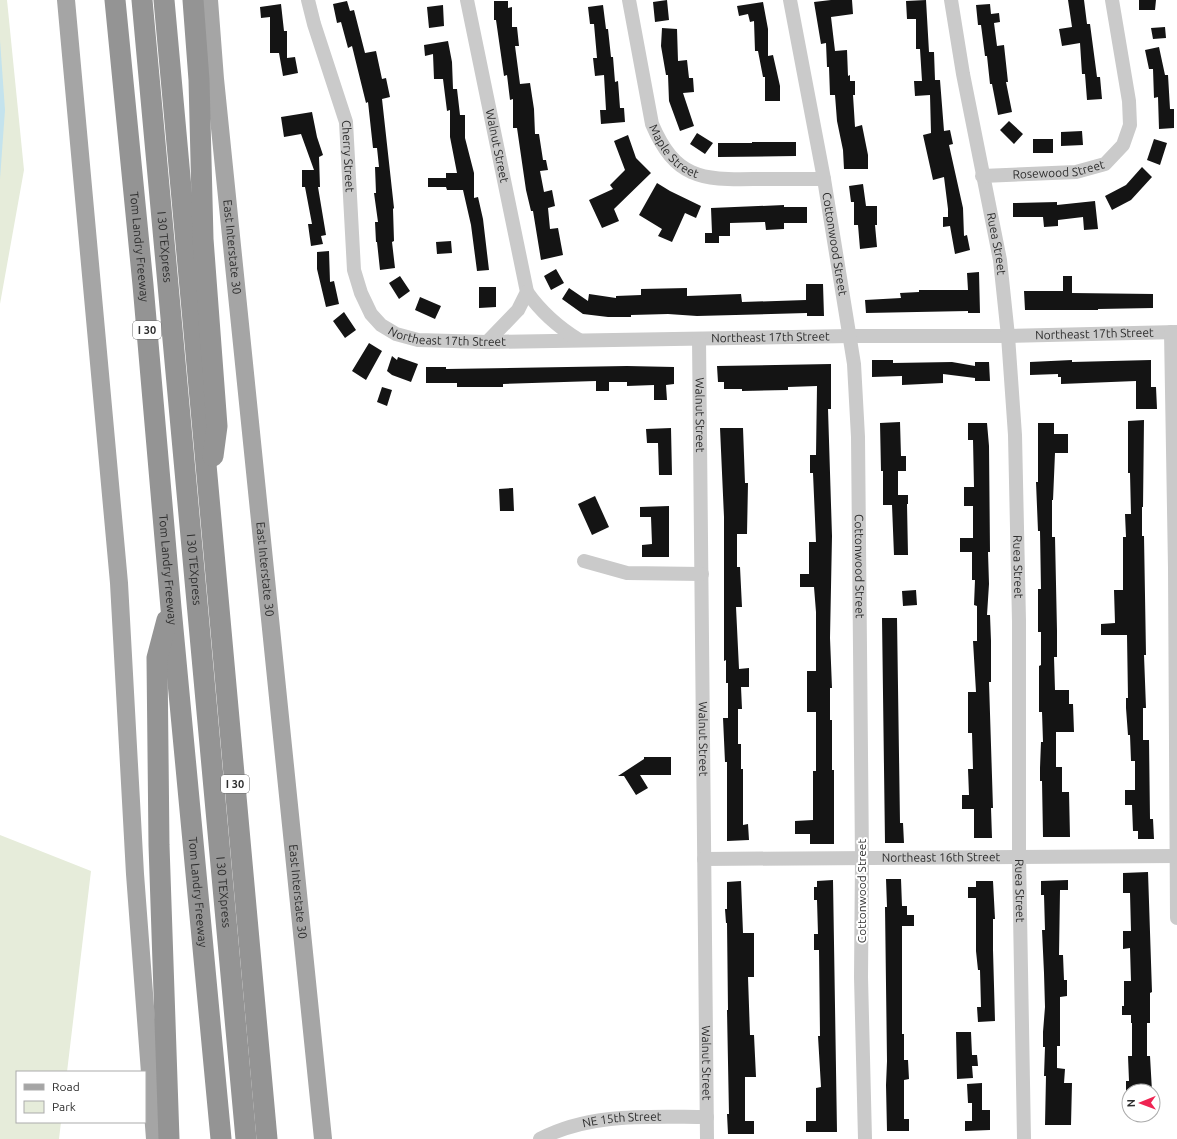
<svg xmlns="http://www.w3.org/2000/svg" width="1177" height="1139" font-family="Ubuntu,sans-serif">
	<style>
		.green { fill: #e6ecda }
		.water { fill: #c4e3ed }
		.building { fill: #141414 }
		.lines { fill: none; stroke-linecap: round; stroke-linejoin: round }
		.minor { stroke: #cacaca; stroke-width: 14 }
		.major { stroke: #a5a5a5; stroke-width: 18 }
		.highway { stroke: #949494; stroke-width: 21 }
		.labels { text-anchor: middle; stroke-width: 4; stroke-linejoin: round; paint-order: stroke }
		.shield { fill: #fff; stroke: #6c6c6c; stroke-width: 1 }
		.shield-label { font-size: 11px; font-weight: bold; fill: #2d2d2d }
		.street-label { font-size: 12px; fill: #2d2d2d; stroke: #fff }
	</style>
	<rect width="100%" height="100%" fill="#fff"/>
	<path class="green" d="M0 0H7L24 170 0 304Z
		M0 835 91 871 67 1072H17V1122H61L59 1139H0Z"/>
	<path class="water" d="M0 40 5 110 0 179Z"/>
	<path class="building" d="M667 0 669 20 655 22 653 2Z
		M831 0H852L853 14 831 17 835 51 847 50 848 76 850 75V81H855V95H853L855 127 862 125 868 155V169H844L843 150 837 121 835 95H830L829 67H827L826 43 821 44 814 2Z
		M926 0 929 52H934L935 80H940L944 131 950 130 953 144 949 145 963 208 964 236 967 235 970 250 955 254 950 226 943 227V217H948V209L944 177 933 180 923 135 931 133 930 95 915 96 914 81H922L920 49H916V19H907L906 1Z
		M1068 0H1084L1087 24H1090L1097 77H1100L1102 99 1087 100 1085 74H1082L1080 43 1062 46 1059 29 1072 27Z
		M1139 0H1156L1155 10H1139Z
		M347 1 350 11 354 10 365 53 376 51 382 79 386 78 390 97 382 99 394 208 393 209 394 241 392 242 395 268 380 270 377 242H376L375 222H378L374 193H376L375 167H379L377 148H373L368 102 366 103 352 46 348 48 341 22 337 23 333 4Z
		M494 1H508V8L512 7V27H517L519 46H515L520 84 530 83 534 109 535 134H539L543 160H546L548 170 540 171 544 192 552 190 555 206 548 208 550 229 558 228 563 255 541 260 533 211H531L526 190 517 128H513V99L510 100 507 75 504 76 496 20H494Z
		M763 2 768 29V56L773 55 780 86V101H765V77H763L758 51H755L754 21 750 22 748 14 739 16 737 6Z
		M281 4 284 31H287V58L295 57 298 73 283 76 279 53H270V17L261 18 260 7Z
		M990 4 991 14 999 13 1000 22 994 23 997 46 1004 45 1008 82H1006L1012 112 998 115 992 84H990L987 56H985L981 25H978L976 5Z
		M443 5 444 26 429 28 427 7Z
		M603 5 606 29H608L611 57H613L615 82 618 81 620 108H624L625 122 601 124 600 110H606L604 75 595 76 593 58H597L594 24H590L588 7Z
		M1165 27 1166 38 1153 39 1151 28Z
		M662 28 677 29 678 61 687 60 689 78H693L694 92 683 93 694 126 680 131 669 101 668 75H666L661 46Z
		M448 41 452 62 453 89H457L460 115H465V138L474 173V198L478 197 483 219 489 270 477 271 471 225 463 190H447L446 187H428V178H446V173H457L450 137V110L447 111 443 79H434L433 54 425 56 424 45Z
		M1159 47 1165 75H1168L1170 109H1174V128L1159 129 1158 97 1154 98 1153 69H1149L1145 50Z
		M312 112 317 137 323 155 319 157 320 187H318L326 235 321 236 323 244 311 246 308 224H312L305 187H302V170H314L301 134 284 137 281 117Z
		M1009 121 1023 134 1014 144 1000 130Z
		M1082 131 1083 145 1061 146V132Z
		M697 133 713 143 705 154 690 144Z
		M628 135 636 158 651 173 614 209 619 221 602 228 589 200 613 189 610 185 625 170 614 141Z
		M1033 139H1053V153H1033Z
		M1154 139 1167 143 1160 165 1147 160Z
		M752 142H796V156L718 157V143H752Z
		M1142 167 1152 177 1131 200 1112 210 1105 196 1126 185Z
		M657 183 670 191 701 206 696 218 685 213 672 242 658 236 662 229 639 215Z
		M863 184 866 206H877V225H875L877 247 860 249 858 225H854V202H851L849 186Z
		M1095 201 1098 229 1084 230 1083 217 1058 220V226L1044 227 1043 217H1013V203L1057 202V205Z
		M784 205V207H807V223H784V229L766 230 765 222 730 223V236H719V243H705V233H712L711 208Z
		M451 241 452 253 437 254 436 242Z
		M329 251 330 282 334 281 339 304 326 307 317 269V252Z
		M556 269 564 283 551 290 544 276Z
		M979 272 980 313H968V311L866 313 865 300 901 298 900 293 919 292V290H968L967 273Z
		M400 276 410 291 399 299 389 283Z
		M1063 276H1072V293L1153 294V308L1098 309V310H1025L1024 291H1063Z
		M806 284H823L824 316H807V313L697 316 668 314 631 315V317H608L583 314 562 299 569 288 588 301 589 294 616 298V296L641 295V289L687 288V296L741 294 742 302 806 300Z
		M479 287H496V307L479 308Z
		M420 297 441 306 435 319 415 310Z
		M344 312 356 330 345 338 333 321Z
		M369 343 382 351 366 380 352 371Z
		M392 356 397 360 398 357 418 364 411 382 392 375 387 371Z
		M872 360H893V363L952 362 975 366V362H989L990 381H975V378L943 374V383L902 385V376L872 377Z
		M1072 360V362L1151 360V387H1156L1157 409H1136V381L1061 384V377H1058V374L1030 375V362Z
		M831 364V409H828L832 536 830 638 832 688H830V720H832V770H834V844H810V834H795V821L813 820V771H816V712H807V671H816V612L814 587H800V574H809V542H816L813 473H810V455H816L817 386 788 387V390L742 391V389H724V382H718L717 366Z
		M627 366 674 367V384L666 385 667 400H654V385L627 386V382H609V391H596V381L503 384V387H457V383H426V367H446V369Z
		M382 387 392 390 387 406 377 402Z
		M1144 420 1143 507H1142V536H1144L1146 655H1144L1146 708H1143V740H1149L1150 819H1153L1154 839H1138V831H1133L1132 805H1125V790H1135V761H1131L1130 735H1128L1126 708V698H1128L1127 635H1101V624L1115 623 1114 590H1123V537H1126L1125 514H1131L1130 473H1128V421Z
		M900 422 901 456H906V471H898V495H908V504H907L908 555H894L892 505H883V471H881L880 423Z
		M968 423H987L989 446 990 552H988L989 584 987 615H990L991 641V682H989L993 808H991L992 838H974V809H962V795H969L968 769H973L972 733H968V692H976L973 641H977V606L974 605 975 580H972V552H960V538H973V506H964V487H974L973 440H968Z
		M1038 423H1054V434H1068V453H1055L1053 500H1052V537H1055L1057 631V657H1054L1055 690H1069V704H1073L1074 732H1056V767H1062V792H1069L1070 837H1043L1042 781H1040V768L1041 742H1043L1042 712H1039V666L1041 665V632H1038V589H1041L1040 531H1038L1036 482H1038Z
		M671 428 672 475H659L658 443H647L646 429Z
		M720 428H743L745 483H748L747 534H737V567H740L742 607H736L739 669 749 668V687H741L742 709H738V744H741V769H743V825L748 824 749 840 727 841V762H725L723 718H728V683H726V660L724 661V517Z
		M513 488 514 511H500L499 489Z
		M595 496 609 527 592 535 578 504Z
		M669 506V557H642V545L652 544 651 517H640V507Z
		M916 590 917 605 903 606 902 591Z
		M882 618H897L900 823H903L904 843H885Z
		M644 757H671V775H640L648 788 636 795 624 776H618L644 759Z
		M1148 872 1152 992 1150 993V1023H1147V1056H1150L1152 1091H1126V1081H1129L1128 1056H1132V1023H1131V1015H1122V1006H1124V981H1131L1130 948 1123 949V931H1131L1130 893H1123V873Z
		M886 879H901L902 906H907V915H914V926H902V1034H904V1060H908L909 1079 904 1080V1119H909V1131H887L886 1085 887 1061 885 907H887Z
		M833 880 837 1132H806V1121H816V1088L821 1087 818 1036H820L819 950H814V934H818L817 900H814V887H817V881Z
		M1068 880V890H1060L1059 955H1063L1064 980H1067V996L1060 997V1046H1057V1068L1065 1069 1064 1083H1072L1071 1125H1045L1046 1076H1044L1045 1047H1043V1032L1045 1007 1044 973 1042 930H1045L1044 895H1041V881Z
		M741 881 743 933H754V977H748L750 1035H754L756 1077H745V1121H754V1134H728L727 1114H729L727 1010H728L727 923H726L725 909H727V882Z
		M976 881H993L995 919H993V950L995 1021 978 1022 977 1007H981L980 970H978L976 951V898H968V887H976Z
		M956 1032H971L972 1055H977L978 1066H972L973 1078 957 1079Z
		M982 1083V1110H990V1130L965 1131V1121H972V1103H968L967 1084Z"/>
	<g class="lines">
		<g class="minor">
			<path id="s1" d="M308 0 314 24 346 122 354 270 361 293 371 314 381 325 396 334 418 340 487 342 851 336H1008L1177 332"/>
			<path id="s2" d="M467 0 527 292 518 310 487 342"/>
			<path id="s3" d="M629 0 652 124C675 178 701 180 753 179 777 179 800 179 824 179"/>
			<path id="s4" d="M790 0 824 179 854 364 858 437 862 859 861 977 865 1139"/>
			<path id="s5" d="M951 0 963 74 1000 260 1008 336 1015 435 1019 621V857L1024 1139"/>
			<path id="s6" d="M982 176 1076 172 1105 164 1123 145 1130 125 1129 101 1112 0"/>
			<path d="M527 292C541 312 558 327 579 340"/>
			<path d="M1171 332 1175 568 1177 918"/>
			<path id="s7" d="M699 339 707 1139"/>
			<path d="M584 561 627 573 702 574"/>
			<path id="s8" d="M704 859 1177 856"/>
			<path id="s9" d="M540 1139C591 1112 651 1117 707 1117"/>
		</g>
		<g class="major">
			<path d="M66 0 119 583 135 874 155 1139"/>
			<path id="s10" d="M209 0 215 79 323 1139"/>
		</g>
		<g class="highway">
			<path id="s11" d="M115 0 143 285 171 608 221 1139"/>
			<path id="s12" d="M142 0 246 1139"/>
			<path d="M164 0 267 1139"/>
			<path d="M193 0 199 80 203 239 217 426 213 456"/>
			<path d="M167 620 157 658 159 845 169 1139"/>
		</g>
	</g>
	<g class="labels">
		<g class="shield">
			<rect x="133" y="321" width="28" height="18" rx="3"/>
			<rect x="221" y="775" width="28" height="18" rx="3"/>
		</g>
		<g class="shield-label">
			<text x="147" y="334">I 30</text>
			<text x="235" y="788">I 30</text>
		</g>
		<g class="street-label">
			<text dy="4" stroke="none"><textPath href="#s2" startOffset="149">Walnut Street</textPath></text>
			<text dy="4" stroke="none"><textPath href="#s3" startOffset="162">Maple Street</textPath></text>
			<text dy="4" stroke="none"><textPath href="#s1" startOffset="162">Cherry Street</textPath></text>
			<text dy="4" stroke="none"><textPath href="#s6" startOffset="77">Rosewood Street</textPath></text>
			<text dy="4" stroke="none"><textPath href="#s4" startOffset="248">Cottonwood Street</textPath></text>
			<text dy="4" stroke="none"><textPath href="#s5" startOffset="248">Ruea Street</textPath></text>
			<text dy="4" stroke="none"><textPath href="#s11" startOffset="248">Tom Landry Freeway</textPath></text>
			<text dy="4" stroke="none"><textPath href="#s12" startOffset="248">I 30 TEXpress</textPath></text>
			<text dy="4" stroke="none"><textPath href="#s10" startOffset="248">East Interstate 30</textPath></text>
			<text dy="4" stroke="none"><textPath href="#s1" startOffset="407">Northeast 17th Street</textPath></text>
			<text dy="4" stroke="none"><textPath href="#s1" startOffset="1055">Northeast 17th Street</textPath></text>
			<text dy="4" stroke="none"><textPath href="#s1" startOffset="731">Northeast 17th Street</textPath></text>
			<text dy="4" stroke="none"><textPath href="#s7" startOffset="76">Walnut Street</textPath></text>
			<text dy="4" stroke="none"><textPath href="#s4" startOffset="572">Cottonwood Street</textPath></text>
			<text dy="4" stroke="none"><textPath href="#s5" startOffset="572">Ruea Street</textPath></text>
			<text dy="4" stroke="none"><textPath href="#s11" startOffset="572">Tom Landry Freeway</textPath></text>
			<text dy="4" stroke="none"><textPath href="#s12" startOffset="572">I 30 TEXpress</textPath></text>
			<text dy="4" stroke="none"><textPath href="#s10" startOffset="572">East Interstate 30</textPath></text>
			<text dy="4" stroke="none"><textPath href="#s7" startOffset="400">Walnut Street</textPath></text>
			<text dy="4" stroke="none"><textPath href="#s8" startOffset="237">Northeast 16th Street</textPath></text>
			<text transform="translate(862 891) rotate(-90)" y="4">Cottonwood Street</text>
			<text dy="4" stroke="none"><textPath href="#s5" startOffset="896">Ruea Street</textPath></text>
			<text dy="4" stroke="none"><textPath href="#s11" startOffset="896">Tom Landry Freeway</textPath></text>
			<text dy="4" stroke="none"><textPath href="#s12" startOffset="896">I 30 TEXpress</textPath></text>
			<text dy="4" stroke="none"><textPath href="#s10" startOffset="896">East Interstate 30</textPath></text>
			<text dy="4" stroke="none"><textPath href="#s7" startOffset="724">Walnut Street</textPath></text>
			<text dy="4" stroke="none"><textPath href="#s9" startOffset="85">NE 15th Street</textPath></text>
		</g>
	</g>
	<rect x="16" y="1071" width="130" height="52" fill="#ffffff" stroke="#ababab"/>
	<rect x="24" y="1084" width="20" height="6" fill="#a5a5a5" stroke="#ababab"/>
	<text x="52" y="1091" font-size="12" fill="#2d2d2d">Road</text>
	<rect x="24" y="1101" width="20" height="12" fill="#e6ecda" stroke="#ababab"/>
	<text x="52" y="1111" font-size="12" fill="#2d2d2d">Park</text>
	<g transform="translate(1141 1103) rotate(269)"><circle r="19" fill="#ffffff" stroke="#ababab"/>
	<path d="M0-3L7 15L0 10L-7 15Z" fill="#ef2452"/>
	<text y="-6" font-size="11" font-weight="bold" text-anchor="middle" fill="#2d2d2d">N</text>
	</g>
</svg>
